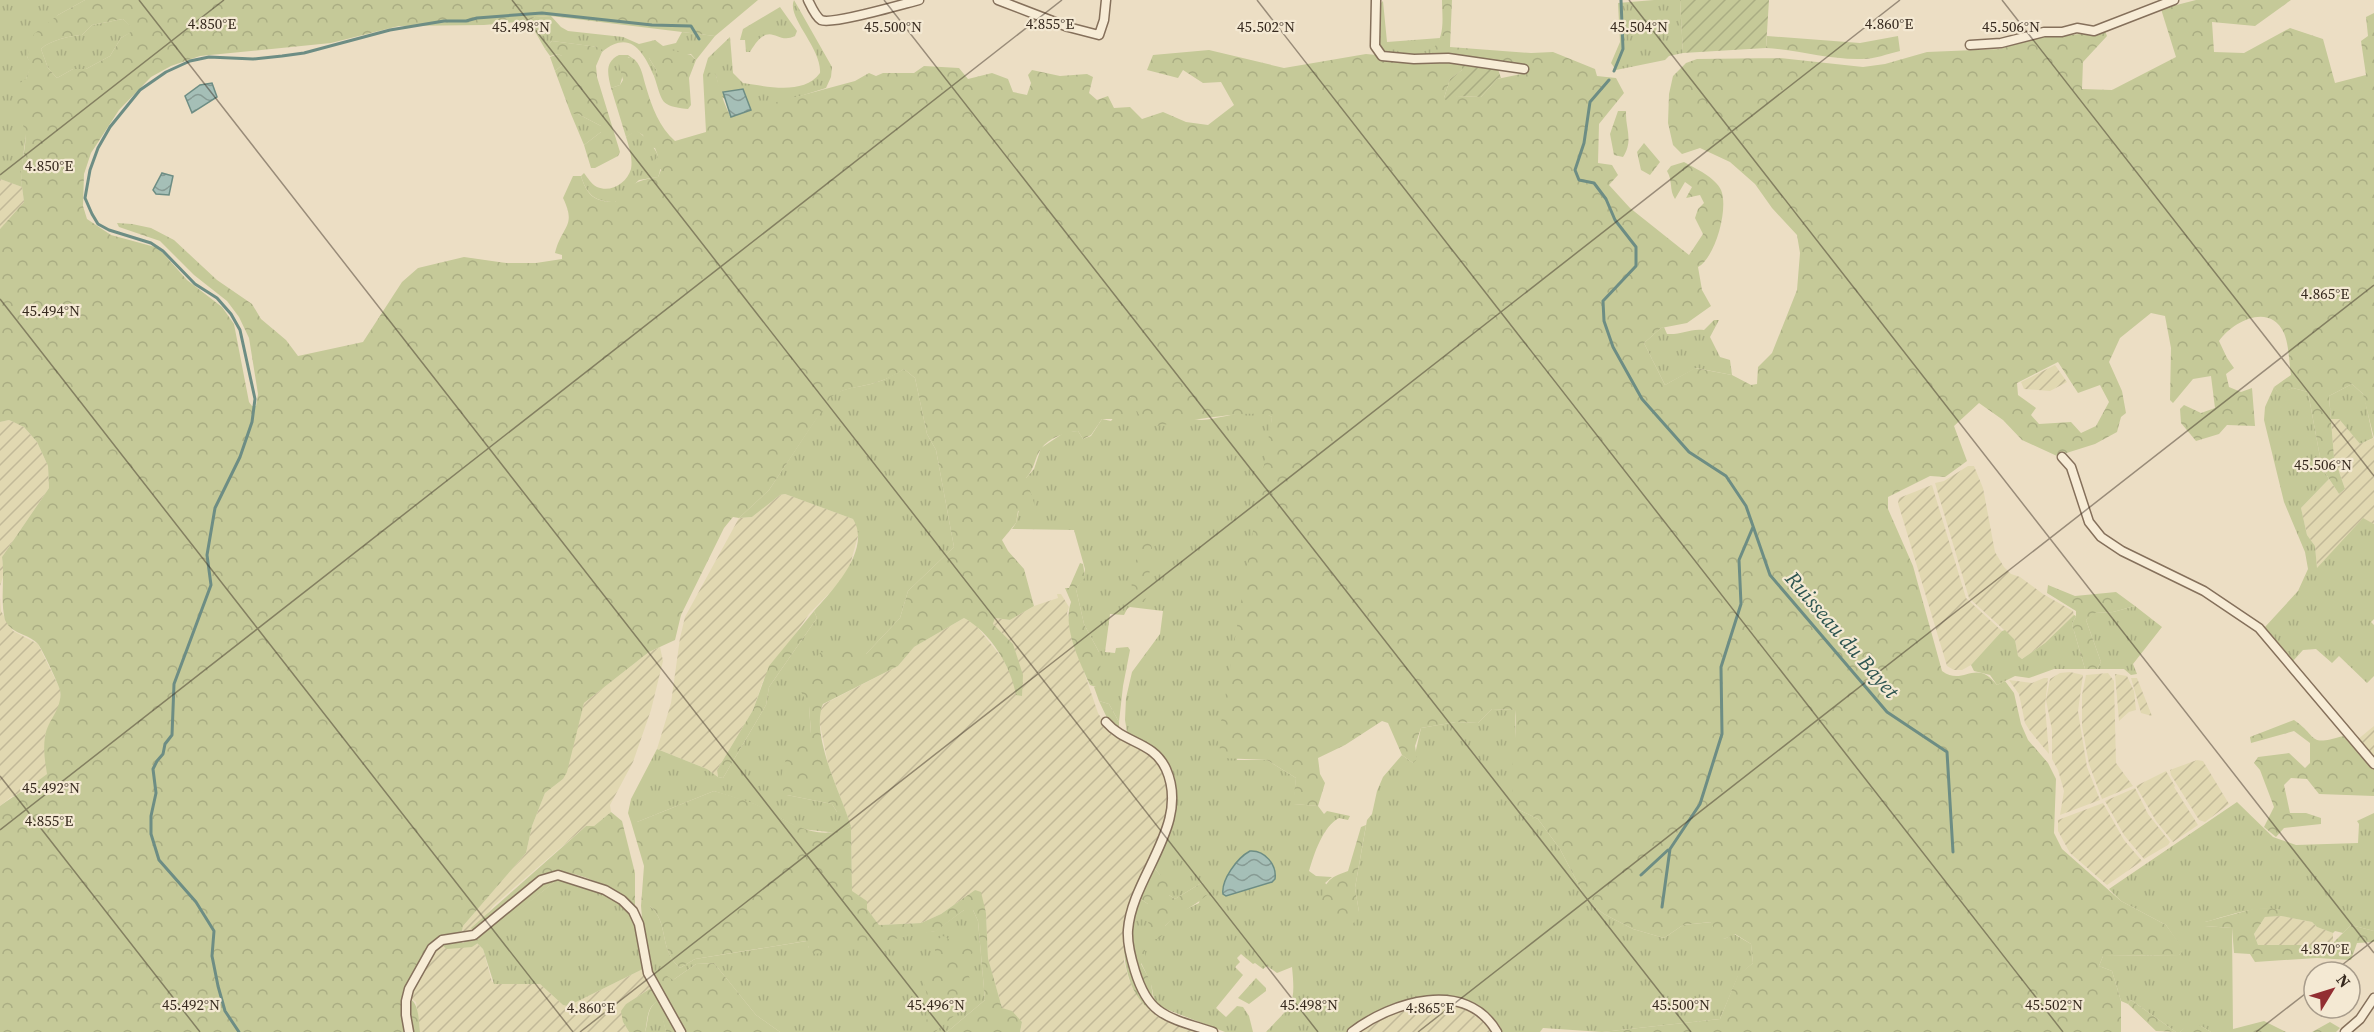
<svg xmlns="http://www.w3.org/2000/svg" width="2374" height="1032" font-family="'Source Serif 4',serif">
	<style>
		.farmland { fill: url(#farmland-furrows) }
		.grass { fill: url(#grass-tufts) }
		.forest { fill: url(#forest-crowns); fill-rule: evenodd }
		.garden { fill: url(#garden-furrows) }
		.water { fill: url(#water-waves); stroke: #6d8d84; stroke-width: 1.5 }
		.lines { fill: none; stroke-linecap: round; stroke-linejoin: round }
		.stream { stroke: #6d8d84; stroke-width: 3 }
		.street-casing { stroke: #85705b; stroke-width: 11 }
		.street { stroke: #f7ecd6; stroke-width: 8 }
		.ticks { fill: none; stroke: #36291e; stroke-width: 1.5; stroke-opacity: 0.45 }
		.labels { text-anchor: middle; stroke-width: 4.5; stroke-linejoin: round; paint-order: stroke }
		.water-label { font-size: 21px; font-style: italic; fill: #2e5551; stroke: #f4e9d3 }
		.ticks-label { font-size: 15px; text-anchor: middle; fill: #36291e; stroke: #f4e9d3; stroke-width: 4.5; stroke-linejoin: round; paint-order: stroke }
	</style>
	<defs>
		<pattern id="farmland-furrows" width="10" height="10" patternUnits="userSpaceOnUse" patternTransform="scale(1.5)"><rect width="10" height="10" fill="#e1d8b1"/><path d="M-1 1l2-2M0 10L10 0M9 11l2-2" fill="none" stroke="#c2b998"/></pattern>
		<pattern id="grass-tufts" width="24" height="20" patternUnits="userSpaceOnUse" patternTransform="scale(1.5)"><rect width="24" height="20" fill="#c5c998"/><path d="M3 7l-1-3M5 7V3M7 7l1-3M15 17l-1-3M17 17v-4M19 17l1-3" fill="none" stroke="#aaad83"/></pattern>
		<pattern id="forest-crowns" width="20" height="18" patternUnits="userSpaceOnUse" patternTransform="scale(1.5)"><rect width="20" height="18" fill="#c5c998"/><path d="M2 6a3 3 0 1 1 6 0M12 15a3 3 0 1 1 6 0" fill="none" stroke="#aaad83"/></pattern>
		<pattern id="garden-furrows" width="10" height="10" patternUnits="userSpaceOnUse" patternTransform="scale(1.5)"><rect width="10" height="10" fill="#c5c998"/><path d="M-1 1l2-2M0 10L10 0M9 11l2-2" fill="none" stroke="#aaad83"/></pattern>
		<pattern id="water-waves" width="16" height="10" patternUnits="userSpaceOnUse" patternTransform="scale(1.5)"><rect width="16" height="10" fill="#a5bfb7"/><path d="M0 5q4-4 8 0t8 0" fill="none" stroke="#879b94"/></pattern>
	</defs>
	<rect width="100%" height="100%" fill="#ecdec4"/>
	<path class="farmland" d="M0 179 22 187 24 202 0 229Z
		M2055 365 2067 382 2050 391 2024 389 2021 382Z
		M2331 419H2339L2360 444 2374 438V524L2363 519 2317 569 2315 546 2307 535 2301 508 2329 479 2339 494 2345 489 2334 457Z
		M9 420 24 427 37 442 48 466 49 488 2 557 4 574 0 586V422Z
		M1968 466H1974L1983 488 1995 552 2004 567 2011 574 2020 577 2043 594 2073 611 2074 615 2045 643 2022 659 2018 656 2015 640 1969 598 1935 483 1944 481Z
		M1932 485 1966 598 2002 631 1971 665 1962 670H1954L1947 666 1898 503 1899 498Z
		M785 494 853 519 858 526V536L850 565 841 581 809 614 763 681 753 710 717 770 718 777 707 769 657 749 671 703 680 638 685 617 739 518 752 517 780 495Z
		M1057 594H1061L1069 607 1067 613 1081 663 1098 713 1112 735 1143 749 1151 755 1164 772 1168 790 1165 822 1131 898 1125 922 1124 962 1129 980 1150 1010 1203 1032H1020L1022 1022 1012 1012 1002 1008 988 958 986 913 975 890 941 914 921 923 879 925 867 909V901L852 892 851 826 828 764 818 715 824 704 898 666 914 647 964 618 975 624 1003 659 1014 682 1016 695 1013 644 993 624 995 618 1010 620 1034 606 1058 598Z
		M0 598 1 611 13 631 38 644 60 689V705L45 735 47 774 30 788 11 797 0 806Z
		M660 647 663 661 651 710 633 762 610 805 611 812 594 826H586L493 906 474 932 459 934 462 931 463 926 526 853 532 826 545 793 563 779 584 703 649 652Z
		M2070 672 2083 675 2078 711 2080 724 2087 767 2100 800 2060 815 2064 791 2058 770 2052 759V730L2046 700 2050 679 2060 673Z
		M2108 673 2114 681 2116 763 2133 786 2102 799 2089 764 2082 726V695L2086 675Z
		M2115 674 2127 676 2134 691 2136 710 2129 712 2119 721Z
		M2044 678H2048L2045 706 2049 754 2030 731 2025 723 2019 694 2009 680 2032 683Z
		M2131 678H2137L2152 716 2141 713Z
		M2374 726V761L2357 740Z
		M2197 760 2203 761 2229 804 2205 822 2199 820 2171 775 2170 770Z
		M2166 771 2175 786 2174 787 2198 825 2173 842 2156 821 2136 786Z
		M2135 788 2148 814 2170 842 2168 845 2144 859 2124 835 2105 801Z
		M2103 803 2124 840 2142 861 2107 885 2070 853 2058 831V820Z
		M2281 916 2312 922 2317 927 2333 933V943L2323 945H2258L2254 934 2265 917Z
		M477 943 483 949 492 982 540 984 563 1005 574 1003 645 968 651 988 626 1004 623 1022 629 1032H420L416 1002 409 997 432 951 444 944 472 947Z
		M1425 1004H1447L1469 1011 1487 1025 1491 1032H1358L1385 1015Z"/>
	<path class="grass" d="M0 0H85L58 15 27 57 32 64 26 79 24 122 26 133 21 174 22 187 0 179Z
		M794 0 832 67 831 77 826 88 749 112 751 110 723 92 725 99 720 96 716 74 703 75 708 58 730 37 733 73 743 83C766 86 803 96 820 73 822 48 786 17 794 0Z
		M1654 0H1680L1683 53 1669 56 1665 60 1616 70 1611 63 1620 42 1618 3Z
		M1383 1 1387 42 1440 38 1436 55H1385L1377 44 1381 3Z
		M780 7 797 31 795 36C775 46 771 17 750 52H746L745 40H740L743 29Z
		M551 16 561 27 568 31 623 37 639 44 655 40 663 46 676 43 682 32 715 36 696 60 691 54 649 58 657 71 654 76C643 51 630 29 602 52L598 47 552 41 545 49 529 21 535 17Z
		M123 19 135 30 121 38 110 56 86 69H73L57 78 48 68 41 49C50 40 70 36 82 35L92 25Z
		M558 54 562 56V65L555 71 550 57Z
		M619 55H628L635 60 628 57 620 85 611 88C608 75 604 62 619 55Z
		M571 114H578L601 126V132L584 145Z
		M636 130C651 141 666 159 658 177L639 180 615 202C595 202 587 195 581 176L584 173C588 178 591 184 597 187 611 193 627 183 631 169 633 158 629 147 626 137Z
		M1714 320H1719L1710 337 1720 357 1730 360 1732 375 1696 368 1665 385 1644 343 1661 328 1664 327 1667 334C1682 335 1690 328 1704 330Z
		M904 369 915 378 927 434 936 450 954 547 908 591 900 618 866 654 809 706 811 734 787 795 832 804 837 812H846L851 826 838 833 801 829 754 804 714 791 637 822H631L628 813 631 799 657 749 707 769 718 777 723 778 766 705 769 687 817 618 814 611C833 590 872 549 853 519L785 494 780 495 752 517 739 518 769 490 831 396C846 386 861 388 877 382 886 380 896 373 904 369Z
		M2352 384 2364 395 2373 438 2360 444 2339 419H2331L2329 396Z
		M2274 387 2279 393 2293 388 2308 392 2322 468 2329 479 2301 508 2307 535 2315 546 2317 568 2363 518 2374 524V619L2371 622 2374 625V676L2367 683 2339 656 2332 663 2316 649 2303 650 2293 661 2265 627 2298 591 2308 569 2305 552 2284 502 2264 420 2265 407Z
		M1130 397C1138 402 1193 421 1202 420 1221 419 1255 405 1272 417L1237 760H1267L1296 778 1294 804 1318 806 1324 814 1327 811 1350 816 1348 820 1339 818C1323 826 1314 854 1309 871L1316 876 1332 877 1325 883 1359 912 1355 888 1367 820 1372 814 1377 791 1383 777 1402 755 1413 763 1421 728 1456 722 1478 723 1492 709 1515 710 1517 809 1538 819 1560 849 1587 901 1604 914 1633 929 1664 938 1683 925 1712 922 1724 939 1734 934 1751 944 1753 963 1738 976 1720 1019 1602 1032 1543 1028 1540 1032H1501V1028L1495 1020 1479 1008 1423 997 1386 1007 1347 1032H1266C1292 1004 1296 1007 1292 967L1277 973 1267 966 1263 969 1255 963 1253 964 1241 954 1237 958 1240 962 1235 967 1243 975 1216 1008 1226 1017 1237 1006 1243 1007 1249 1016 1253 1032H1225L1158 1006C1151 997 1154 989 1149 979 1131 941 1126 940 1139 898L1148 904 1165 926 1178 913 1199 903 1203 882 1175 899 1169 895V875H1160L1153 866C1176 817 1199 761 1130 736L1127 732 1125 720 1126 698 1132 672 1160 634 1163 611 1130 607 1127 609 1124 615 1110 614 1105 652 1115 653 1116 648 1128 647 1130 650 1123 686 1119 722 1109 704 1099 701 1094 687H1096L1099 652 1084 624 1076 589 1084 577 1085 569 1074 530 1012 529 1016 523 1026 478 1034 469 1041 448 1065 432 1078 431 1083 439 1091 436 1102 419 1111 421Z
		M2135 606 2162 627 2133 664 2137 674 2131 675 2124 669H2097L2101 662 2086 620 2094 613 2113 612Z
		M2074 615 2076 616 2072 624 2085 669H2054L2029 678 2015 676 1997 685 1990 675 1974 671 1971 665 2002 631 2005 630 2015 640 2018 656 2022 659 2045 643Z
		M2237 802 2273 837 2296 845 2358 843 2359 824 2357 821 2374 813V931L2351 925 2343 933 2335 931 2333 933 2317 927 2312 922 2281 916V910C2255 905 2230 915 2205 922V926L2232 928 2233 1032H2211L2201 1026H2186L2180 1032H2176L2131 1000 2128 1004 2121 1001 2112 971 2099 966 2103 956 2179 955 2183 950 2166 925 2121 901 2109 889Z
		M558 879C587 888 625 893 636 926 640 939 642 954 645 968L568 1006 563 1005 540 984H494L483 949 477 943Z
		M641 906H650C670 924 658 949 680 968L695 959 807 941 809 948 935 931 964 910H973L978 921 985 1000 947 1032H780L756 1015 714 963 696 964 673 980 653 977 643 929Z
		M1256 978 1266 988V991L1249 1004 1238 998Z
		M659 1000 666 1032H645C649 1020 646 1007 659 1000Z"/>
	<path class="forest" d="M85 0H758L715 36 551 16 535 17 529 21 484 25 399 26 331 43 200 56 171 66 151 77 119 110 91 153 84 174 83 206 87 219 111 235 155 247 162 252 187 280 222 307 234 324 249 402 252 406H256L258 394 249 338 239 317 227 301 194 275 160 241 119 227 117 223 132 224 151 228 174 240 217 280 252 304 261 319 286 340 298 356 363 342 402 282 418 268 464 257 506 263H536L562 259V255L555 253C562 225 577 227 563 198L573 176H581C587 195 594 202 615 202 626 185 638 180 658 177L661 170 654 161 658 156 655 148 646 147 643 135 636 131 626 137 611 88 620 85 623 80 618 60 621 57C626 57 631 57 635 60 642 67 643 78 646 87 652 107 659 127 675 141L706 132 703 75 706 72 716 74C719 88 724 105 731 117L777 102 855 81 869 73 876 76 883 73H914L924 66 959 68 968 79 992 73 1008 79 1013 92 1027 95 1031 83 1028 75 1032 70 1060 76 1087 74 1093 77 1089 93 1097 100 1108 96 1114 108 1130 107 1142 119 1163 112 1186 122 1208 125 1234 105 1221 82 1203 83 1183 70 1178 78 1147 70 1153 55 1209 50 1284 68 1366 54 1462 63V70L1450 79 1444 98 1457 96 1481 97 1497 79 1526 73 1527 67 1436 55 1432 52V49C1446 38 1442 16 1442 0H1452L1450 47 1531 53 1553 52 1595 69 1597 76 1616 78 1624 93 1599 124 1598 163 1612 165 1618 175 1609 185 1630 208 1689 255 1703 234 1695 218 1698 209 1704 203 1700 195 1686 198 1692 187 1685 182 1675 199C1669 190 1673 181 1667 171L1671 166 1684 162C1696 169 1715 177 1721 190 1729 209 1715 258 1698 267L1702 290 1711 306 1687 323 1661 328 1644 343 1665 385 1695 368 1732 375 1751 385 1757 384 1758 367 1772 353 1797 290 1800 253 1797 235 1772 208 1755 184 1730 162 1700 148 1682 154 1673 145 1668 123 1669 94 1673 76 1686 63 1697 59 1780 58 1863 67 1885 64 1927 52 2000 49 2038 36H2062L2105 31 2107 36 2083 62 2082 89 2112 90 2176 57 2161 9 2196 0H2291L2255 26 2212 22 2214 52 2244 53 2290 28 2323 39 2335 83 2366 75 2361 41 2368 36 2366 17 2374 13V438L2363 394 2352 384 2329 396 2334 457 2345 489 2339 494 2322 468 2308 392 2293 388 2279 394 2274 387 2291 375C2289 362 2289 345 2284 333 2270 302 2233 321 2219 341L2227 358 2234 368 2226 374 2229 387 2241 392 2252 388 2255 426 2227 425 2219 434 2196 441 2181 423 2180 409 2184 405 2201 413 2215 408 2211 376 2193 379 2173 403 2170 400 2171 348 2165 316 2151 313 2120 338 2109 362 2122 391 2126 413 2121 417 2117 432 2095 444 2057 456 2022 440 2003 420 1979 403 1954 426 1967 461 1945 477 1930 476 1888 497V509L1913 566 1942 671C1964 687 1975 657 1997 685L2005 681 2014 693 2021 724 2028 740 2048 763 2056 779 2054 833 2062 849 2121 901 2166 925 2184 950 2179 955 2103 956 2099 966 2112 971 2121 1001V1032H1602L1720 1019 1738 975 1753 963 1751 944 1735 934 1724 939 1718 937 1711 922 1683 925 1664 938 1633 929 1604 914 1587 901 1560 849 1538 819 1517 809C1505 779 1519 742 1515 710L1492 709 1478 723 1456 722 1421 728 1415 746 1417 759 1413 763 1402 755 1388 723 1382 721 1345 745 1318 758 1320 774 1325 783 1318 806 1293 804 1296 778 1267 760 1222 758 1218 740 1272 417C1258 407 1177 423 1156 426 1142 422 1136 414 1134 400L1130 397 1128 419H1102L1091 435 1083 439 1078 431C1066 432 1048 438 1041 449 1034 458 1036 467 1026 478L1035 506 1018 511 1016 523 1002 540 1008 551 1024 569 1034 606 1010 620 995 618 993 624 1013 644 1023 675 1022 696 1016 695C1011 666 990 632 964 618L914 647 898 666 823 704C811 732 836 784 846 812H837L832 804 787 795 779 785 790 743 811 733 809 706 795 681 821 652 836 659 852 645 866 654 900 618 908 591 954 547 936 450 927 434 915 378 904 369C896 374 886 380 877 382 861 388 846 386 831 397L769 490 739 518 733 517 724 528 681 615 675 640 649 652 584 703 567 772 563 779 545 793 532 826 526 853 463 926 462 931 427 949 404 991V996C420 1000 418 1017 420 1032H0V806C16 794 31 787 47 774 45 762 43 749 45 737 47 720 63 709 60 690 59 685 41 647 38 644 28 633 12 635 5 620 0 600 5 579 2 557L49 488 48 466 37 442 24 427 9 420 0 422V229L24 202C23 193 21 183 21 173 22 152 33 132 16 115L15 86 26 79 31 64 27 57 34 34 58 15ZM123 19 134 30 121 38 110 56 86 69H73L57 78 48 68 41 49C50 40 70 36 82 35L92 25ZM2058 362 2078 393 2100 385 2109 402 2096 426 2081 433 2071 422 2039 424 2031 415 2036 408 2018 395 2017 383Z
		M1767 36 1860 43 1898 36 1900 51C1887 54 1875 59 1862 59 1830 60 1798 50 1766 48Z
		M552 41 599 47 602 52 596 66 597 77 620 152 618 156 595 168H591L584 145 601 132V126L578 114H571L555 71 562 65V56L558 54 550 56 545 49Z
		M663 48 691 55 696 60 689 78 691 105 688 109C659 106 663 102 654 76L657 71 649 58 650 53Z
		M1618 111H1626C1625 128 1634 140 1623 157L1614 155 1610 134Z
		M1644 143 1660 162 1650 175 1641 170 1637 152Z
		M1150 538 1152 549 1147 596 1144 602H1135L1129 572 1138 557 1140 540Z
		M1080 563 1083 564 1085 577 1076 589 1084 624 1099 652 1101 659 1099 684 1096 687 1090 685C1080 662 1062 627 1071 602L1065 588H1069Z
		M2048 585 2075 596 2116 592 2135 606 2113 612 2095 613 2086 620 2101 662 2097 669H2085L2072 624 2076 616V611L2047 593Z
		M814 611 817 618 769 687 766 705 723 778 718 777 717 770 753 710 769 666Z
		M1099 701 1109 704 1119 722V728L1108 720Z
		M2294 720C2319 737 2307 747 2343 736L2374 768V796L2319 794 2307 779 2291 778 2284 785 2290 813H2306L2321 818V824L2284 828 2276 837 2264 827 2274 807 2260 770 2254 763 2258 757 2289 753 2305 768 2310 763V743L2294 731 2251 743 2250 737Z
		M714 791C728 795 742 799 755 804 786 819 815 845 851 826L852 891 867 901V909L879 925 921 923 941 914 975 890 981 892 986 913 988 958 1002 1008 1012 1011 1022 1022 1020 1032H947L985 1000 978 921 973 910H964L936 931 815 954 809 948 806 941 695 959 680 968C658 949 670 924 650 906H641L644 866 631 822H637Z
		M611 812 622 821 635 873V907C614 890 588 874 560 872L558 879 481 941 472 947 447 949 443 946 445 942 457 940 463 943 468 940 474 933 471 928 586 826H594Z
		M1366 825 1355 888 1359 912 1353 924 1343 922 1321 904C1326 881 1326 879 1348 871L1361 827Z
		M1153 866 1160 875H1169L1173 880 1169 895 1175 899 1203 882H1211L1212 890C1197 906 1181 910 1165 926L1164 934 1158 939H1154L1146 916 1148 904 1139 898Z
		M2270 908 2281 910V916L2265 917 2254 934 2258 945H2323L2333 943 2351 925 2374 931V942L2357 943 2351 960 2317 958 2255 962 2250 954 2234 953 2232 928 2205 926V922L2253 909Z
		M943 936 954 942 970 940 975 948 966 966 974 993 962 1009 935 1032H926L924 1029 930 1008 922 975 935 963V941Z
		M1132 946 1145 950V959L1141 964 1151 982 1153 999 1158 1006 1156 1014C1133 1000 1125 974 1124 948Z
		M714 963 756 1015 780 1032H666L658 1001C646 1007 648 1020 645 1032H629L623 1022 621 1011 626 1004 651 988H656L653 977 664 974 673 980 696 964Z
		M2131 1000 2176 1032 2156 1031 2128 1004Z
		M2264 1021 2286 1032H2233V1029Z
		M2330 1022 2340 1028 2336 1032H2312Z
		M2185 1026H2201L2211 1032H2180Z"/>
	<path class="garden" d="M1680 0H1769L1766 48 1683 53Z
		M1462 63 1498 69 1501 78 1497 79 1481 97 1457 96 1448 103 1444 98 1450 79 1462 70Z"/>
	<path class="water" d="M212 83 217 97 192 113 185 96 200 85Z
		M743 89 751 110 731 117 723 92Z
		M162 173 173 176 169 195 156 194 153 190Z
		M1250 851C1265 850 1277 865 1275 879L1272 882 1226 896 1223 894C1221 880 1237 858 1250 851Z"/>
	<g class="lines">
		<path class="stream" d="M1614 71 1623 49 1621 0
			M1609 80 1590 102 1584 143 1575 170 1579 180 1594 183 1606 199 1615 220 1636 247V266L1603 301 1604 321 1613 347 1642 399 1689 452 1726 476 1746 506 1770 575 1887 712 1947 752 1953 852
			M1641 875 1668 850
			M1662 907 1670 849 1700 804 1722 734 1721 667 1741 604 1739 560 1753 527
			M239 1032 225 1011 218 986 212 956 214 931 196 902 159 860 151 834V816L156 793 153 769 157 761 163 754 165 744 172 735 174 684 211 585 207 555 215 508 240 457 252 422 255 399 240 330 231 314 217 298 195 284 163 251 151 243 109 230 98 224 92 214 85 198 90 170 98 148 110 127 140 90 166 72 190 61 209 57 253 59 282 56 304 53 390 30 444 21H466L477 18 542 13 652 25 691 26 699 39"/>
		<defs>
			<path id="street" d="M808 0C811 6 815 16 821 20 832 25 903 4 919 0
				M998 0 1068 27 1099 35 1104 20 1106 0
				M1376 0 1375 46 1382 56 1414 59 1448 58 1524 69
				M1970 45 2001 43 2044 32H2062L2077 28 2094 31 2174 0
				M2062 457 2071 467 2089 522 2101 537 2122 551 2204 591 2259 628 2374 764
				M1106 722C1125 744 1153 741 1166 769 1191 825 1132 876 1128 930 1127 944 1131 958 1135 971 1139 984 1146 1001 1158 1010 1172 1021 1196 1026 1213 1032
				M409 1032 406 1015V1001L409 989 432 948 442 940 474 935 541 880 558 875 605 890 622 900 633 911 639 924 648 973 681 1032
				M1352 1032C1391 1002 1466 978 1497 1032
				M2345 1032 2360 1019 2374 998"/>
		</defs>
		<use href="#street" class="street-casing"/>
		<use href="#street" class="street"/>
	</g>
	<path class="ticks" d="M139 0 945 1032M512 0 1318 1032M884 0 1691 1032M1257 0 2063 1032M1629 0 2374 953M2002 0 2374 476M0 175 224 0M0 299 573 1032M0 776 200 1032M0 830 1062 0M2333 972 2374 940M580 1032 1900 0M1418 1032 2374 285M2256 1032 2314 987"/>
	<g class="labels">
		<g class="water-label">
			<text transform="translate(1842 635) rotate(49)" y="7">Ruisseau du Bayet</text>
		</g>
	</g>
	<g class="ticks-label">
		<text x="212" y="29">4.850°E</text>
		<text x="1050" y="29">4.855°E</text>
		<text x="1889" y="29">4.860°E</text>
		<text x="521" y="32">45.498°N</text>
		<text x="893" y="32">45.500°N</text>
		<text x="1266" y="32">45.502°N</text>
		<text x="1639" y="32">45.504°N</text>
		<text x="2011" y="32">45.506°N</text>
		<text x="49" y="171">4.850°E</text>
		<text x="2325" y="299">4.865°E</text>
		<text x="51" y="316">45.494°N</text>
		<text x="2323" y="470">45.506°N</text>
		<text x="51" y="793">45.492°N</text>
		<text x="49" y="826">4.855°E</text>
		<text x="2325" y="954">4.870°E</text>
		<text x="191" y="1010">45.492°N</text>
		<text x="936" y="1010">45.496°N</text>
		<text x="1309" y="1010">45.498°N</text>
		<text x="1681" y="1010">45.500°N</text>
		<text x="2054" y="1010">45.502°N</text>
		<text x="591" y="1013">4.860°E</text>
		<text x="1430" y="1013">4.865°E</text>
	</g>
	<g transform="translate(2332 990) rotate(52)"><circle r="28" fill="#f4e9d3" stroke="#a89c8b" stroke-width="1.5"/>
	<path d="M0-4.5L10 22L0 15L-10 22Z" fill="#922e32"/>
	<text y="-9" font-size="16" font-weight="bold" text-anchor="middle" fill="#36291e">N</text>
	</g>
</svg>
